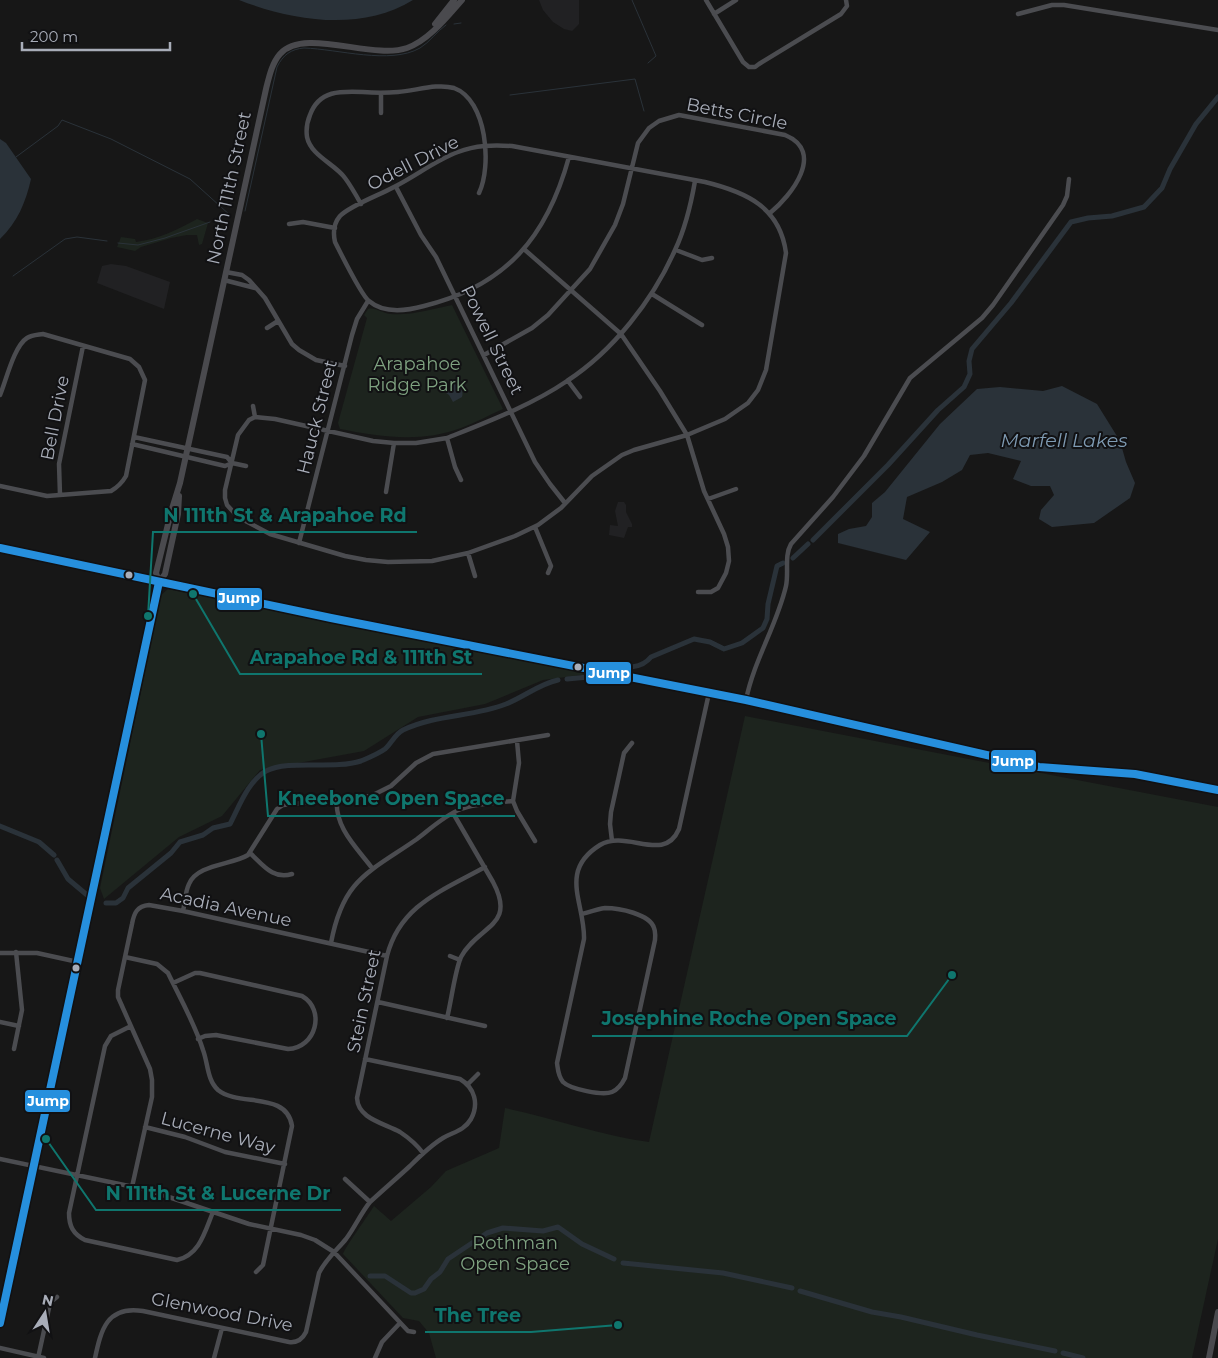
<svg xmlns="http://www.w3.org/2000/svg" width="1218" height="1358" font-family="Montserrat,sans-serif">
	<style>
		.built { fill: #212123 }
		.green { fill: #1d241e }
		.water { fill: #2a3239 }
		.lines { fill: none; stroke-linecap: round; stroke-linejoin: round }
		.stream { stroke: #2a3239; stroke-width: 1 }
		.canal { stroke: #2a3239; stroke-width: 5 }
		.street { stroke: #4b4c50; stroke-width: 4.5 }
		.secondary { stroke: #4a4a4e; stroke-width: 6 }
		.bus-1-casing { stroke: #111113; stroke-width: 11 }
		.bus-1 { stroke: #268fdd; stroke-width: 8 }
		.bus-dot { fill: #a8adb8; stroke: #111113; stroke-width: 2 }
		.labels { text-anchor: middle; stroke-width: 4; stroke-linejoin: round; paint-order: stroke }
		.street-label { font-size: 18px; fill: #a8adb8; stroke: #111113 }
		.park-label { font-size: 18px; fill: #7fa381; stroke: #111113 }
		.water-label { font-size: 19px; font-style: italic; fill: #7f9bb3; stroke: #111113 }
		.leader { fill: none; stroke: #0f766e; stroke-width: 2 }
		.callout-dot { fill: #0f766e; stroke: #111113; stroke-width: 2 }
		.callout-label { font-size: 19px; text-anchor: middle; font-weight: bold; fill: #0f766e; stroke: #111113; stroke-width: 4; stroke-linejoin: round; paint-order: stroke }
		.line-badge { stroke: #111113; stroke-width: 2 }
		.badge-label { font-size: 14px; text-anchor: middle; font-weight: bold; fill: #fff }
	</style>
	<rect width="100%" height="100%" fill="#171717"/>
	<path class="built" d="M539 0H579V24L572 31 564 29 553 22 543 10Z
		M111 264 126 266 170 282 164 309 97 283 102 266Z
		M618 502H624L626 505V512L632 524V527H628L624 538 609 535 610 525 618 526 615 511Z"/>
	<path class="green" d="M197 219 208 223 202 244 199 245 197 235H187L171 238 141 247 135 251 117 247 121 237 135 239 136 242C159 239 177 230 197 219Z
		M452 305 503 409C489 415 475 423 461 428 421 443 381 437 340 429L338 423 367 318 364 315 368 309C375 307 382 313 390 314 410 316 432 309 452 305Z
		M168 589 589 674 543 680 485 704 418 717 364 751 260 770 222 816 179 837 104 899 100 888 161 595Z
		M745 716 1218 807V1239L1192 1358H436L429 1333 419 1321 403 1318 343 1254C344 1249 369 1214 374 1206L391 1221 431 1187 446 1171 499 1148 505 1108C553 1118 600 1135 649 1142Z"/>
	<path class="water" d="M239 0H413C361 32 293 21 239 0Z
		M0 139 6 143 31 179C26 202 17 223 0 239Z
		M454 381C460 384 464 391 462 397L453 402 449 395 446 393 445 385Z
		M1062 386 1097 404 1120 441 1126 462 1135 483 1130 498 1094 523 1052 527 1039 519 1041 510 1054 495 1050 486H1031L1013 479 1021 461 988 453 970 455 962 470 942 482 907 497 903 519 930 532 906 560 838 543V534L849 529 866 526 872 517V503L885 492 940 424 977 389 1000 387 1043 391Z"/>
	<g class="lines">
		<path class="stream" d="M632 0 656 56 648 63
			M454 24 461 23
			M510 95 635 79 644 111
			M16 157 58 126 62 120 111 139 190 179 231 216 229 217
			M245 211 277 67C283 55 291 49 304 48 338 49 390 65 420 48 430 42 436 32 446 25
			M118 243 138 245 165 238 210 222
			M13 276 65 239 77 237 107 241"/>
		<path class="canal" d="M813 540 888 465 938 410 964 387 970 374 969 361 972 349 1011 303 1071 222 1088 218 1112 216 1144 207 1162 188 1170 169 1196 124 1218 97
			M793 558 808 544
			M600 668 602 665C619 666 639 672 651 657L694 639 710 642 724 649 742 643 763 628 767 619 768 604 777 566 783 563
			M567 679 599 676
			M0 826 39 842 54 855
			M57 860 68 879 87 895
			M106 903H116L123 898 128 888 171 853 180 842 203 835 213 828 230 824C239 807 248 781 266 771 289 759 333 770 361 761 368 758 378 754 385 749 391 744 395 734 403 730 437 714 473 717 506 704 524 697 539 684 558 680
			M623 1263 723 1273 792 1288
			M370 1276H385L411 1293H415L424 1289 431 1279 440 1272 448 1259 487 1233 503 1228 543 1231 558 1227 582 1244 614 1259
			M800 1291 872 1312 901 1317 977 1335 1055 1351
			M1063 1353 1083 1358"/>
		<path class="street" d="M706 0 743 62 749 67H755L759 64 841 14 847 6 846 0
			M714 14 736 0
			M1018 14 1052 5H1064L1218 30
			M381 93V113
			M569 157C547 237 506 286 424 306 406 311 384 314 369 301 362 296 340 252 335 242 333 233 334 223 340 216 351 205 380 195 394 187 416 176 436 160 458 152 476 145 493 145 512 146L705 182C746 192 780 207 786 253L766 370 758 390 748 403 725 419 687 435 634 450 622 455 592 476 561 508 538 525 515 536 468 553 432 561 388 562 366 560 345 556 270 534 238 517 227 505 225 498V490L238 435 249 420 255 417 275 419 373 441 394 443H416L447 438C487 422 532 405 567 381 613 351 653 300 675 250 685 229 691 204 695 181
			M396 187 421 235 436 257 535 462 550 484 565 503
			M361 204C356 195 351 186 345 178 335 164 311 156 307 137 306 130 307 122 310 115 319 90 341 91 363 92 375 93 386 93 398 92 415 91 437 83 454 88 487 100 492 166 479 193
			M289 224 303 222 335 228
			M525 250 621 334 660 391 687 435 704 491 724 534 728 547 729 561 726 573 718 588 711 592H698
			M676 250 702 260 712 258
			M226 272 242 275 249 280 265 298 292 344 299 350 316 360 345 366
			M224 280 255 288
			M652 294 702 325
			M267 328 278 321
			M484 355 532 328 548 315 590 269 615 225 623 204 638 143 649 128 659 121 679 115 785 135C826 152 791 196 770 213
			M568 381 580 397
			M0 395C6 381 14 346 27 338 32 335 37 335 43 334L130 359 139 367 145 380 126 476C122 483 118 487 111 491L47 496 0 486
			M253 406 255 417
			M134 437 227 457 232 463 246 466
			M447 438 455 467 461 480
			M132 444 225 466 232 463
			M386 492 394 443
			M60 495 59 464 83 346
			M708 499 736 489
			M535 527 551 566 548 573
			M299 543 352 335 357 319 368 301
			M468 553 475 576
			M746 700C754 660 777 625 786 586 789 572 784 556 791 544L833 497 864 456 910 378 982 318 993 305 1063 205 1067 196 1069 179
			M517 741 519 763 513 801 517 811 535 841
			M337 799C334 827 357 848 372 868
			M612 841 610 824 611 812 624 753 632 743
			M250 853C263 865 273 880 292 874
			M183 911C185 903 185 892 189 884 197 864 232 865 248 855L277 809 283 805 371 796 391 786 416 763 433 754 548 735
			M582 914C589 912 598 909 605 908 619 908 650 914 654 928 656 932 655 937 655 940L625 1078C622 1084 619 1089 612 1092 603 1096 570 1089 563 1082 558 1076 558 1070 557 1063L584 939C585 903 558 871 600 845 627 829 664 864 679 829L709 693
			M331 943C343 879 368 873 417 839 430 829 445 815 461 809 475 803 498 803 513 801
			M0 953H37L78 962
			M450 956 460 960
			M125 957 157 964 168 973C180 998 195 1024 203 1050 208 1063 207 1080 218 1090 239 1107 287 1091 292 1126L263 1265 256 1272
			M173 983 195 973H200L302 996C326 1010 316 1048 288 1049L216 1035 205 1036 198 1039
			M378 1002 485 1026
			M447 1018C451 1003 455 970 461 957 478 925 517 927 493 882L453 813
			M0 1022 19 1026
			M131 1026 111 1036 105 1046 69 1213C69 1226 73 1234 85 1240L177 1260C200 1255 205 1231 213 1212
			M14 1049 22 1010 16 952
			M468 1084 478 1074
			M145 1127 185 1137 225 1152 285 1164
			M423 1153C417 1145 409 1138 400 1132 384 1123 358 1119 357 1098L387 956C400 905 442 891 485 867
			M0 1159 148 1190 249 1224 301 1235 315 1240 334 1252 408 1331 414 1332
			M345 1179 370 1202
			M132 1187 152 1097V1080L150 1069 118 997V990L132 924C134 913 137 906 149 905L183 911 387 956
			M0 1323 159 582
			M0 1348 44 1358
			M38 1358 49 1308 52 1301 57 1297
			M95 1358C101 1330 107 1305 143 1311L289 1342C297 1343 302 1340 306 1332L319 1273C326 1259 337 1250 346 1239 355 1227 361 1213 370 1202 383 1190 397 1178 410 1166 420 1156 431 1145 443 1138 453 1132 464 1131 471 1119 479 1104 475 1088 460 1079L365 1059
			M214 1358 222 1328
			M375 1358 382 1342 400 1323"/>
		<path class="secondary" d="M435 24 454 0
			M0 548 331 618 746 700 1039 767 1135 774 1218 790
			M159 582 156 573 171 512 180 483 266 89C269 77 272 63 280 54 304 27 372 60 407 48 429 40 447 17 462 0
			M159 582 165 574 178 514 179 496
			M1209 1358 1218 1312"/>
		<defs>
			<path id="bus-1" d="M0 548 331 618 746 700 1039 767 1135 774 1218 790
				M0 1323 159 582"/>
		</defs>
		<use href="#bus-1" class="bus-1-casing"/>
		<use href="#bus-1" class="bus-1"/>
	</g>
	<g class="bus-dot">
		<circle cx="129" cy="575" r="4.5"/>
		<circle cx="578" cy="667" r="4.5"/>
		<circle cx="76" cy="968" r="4.5"/>
	</g>
	<g class="labels">
		<g class="street-label">
			<text transform="translate(737 114) rotate(11)" y="6">Betts Circle</text>
			<text transform="translate(413 163) rotate(-27)" y="6">Odell Drive</text>
			<text transform="translate(229 188) rotate(-78)" y="6">North 111th Street</text>
			<text transform="translate(492 340) rotate(64)" y="6">Powell Street</text>
			<text transform="translate(317 417) rotate(-76)" y="6">Hauck Street</text>
			<text transform="translate(55 418) rotate(-79)" y="6">Bell Drive</text>
			<text transform="translate(226 907) rotate(12)" y="6">Acadia Avenue</text>
			<text transform="translate(364 1001) rotate(-78)" y="6">Stein Street</text>
			<text transform="translate(218 1133) rotate(15)" y="6">Lucerne Way</text>
			<text transform="translate(222 1312) rotate(11)" y="6">Glenwood Drive</text>
		</g>
		<g class="park-label">
			<text x="417" y="370">Arapahoe<tspan x="417" dy="21">Ridge Park</tspan></text>
			<text x="515" y="1249">Rothman<tspan x="515" dy="21">Open Space</tspan></text>
		</g>
		<g class="water-label">
			<text x="1064" y="447">Marfell Lakes</text>
		</g>
	</g>
	<path class="leader" d="M148 616L153 532H417M193 594L240 674H482M261 734L268 816H515M952 975L907 1036H592M46 1139L96 1210H341M618 1325L531 1332H425"/>
	<g class="callout-dot">
		<circle cx="148" cy="616" r="5"/>
		<circle cx="193" cy="594" r="5"/>
		<circle cx="261" cy="734" r="5"/>
		<circle cx="952" cy="975" r="5"/>
		<circle cx="46" cy="1139" r="5"/>
		<circle cx="618" cy="1325" r="5"/>
	</g>
	<g class="callout-label">
		<text x="285" y="522">N 111th St &amp; Arapahoe Rd</text>
		<text x="361" y="664">Arapahoe Rd &amp; 111th St</text>
		<text x="391" y="805">Kneebone Open Space</text>
		<text x="749" y="1025">Josephine Roche Open Space</text>
		<text x="218" y="1200">N 111th St &amp; Lucerne Dr</text>
		<text x="478" y="1322">The Tree</text>
	</g>
	<g class="line-badge">
		<rect x="216" y="587" width="47" height="24" rx="5" fill="#268fdd"/>
		<rect x="585" y="661" width="47" height="24" rx="5" fill="#268fdd"/>
		<rect x="990" y="749" width="47" height="24" rx="5" fill="#268fdd"/>
		<rect x="24" y="1089" width="47" height="24" rx="5" fill="#268fdd"/>
	</g>
	<g class="badge-label">
		<text x="239" y="603">Jump</text>
		<text x="609" y="678">Jump</text>
		<text x="1013" y="766">Jump</text>
		<text x="48" y="1106">Jump</text>
	</g>
	<g transform="translate(45 1313) rotate(12)" stroke="#111113" stroke-width="4" paint-order="stroke">
	<path d="M0-4L9 19L0 12L-9 19Z" fill="#a8adb8"/>
	<text y="-8" font-size="14" font-weight="bold" text-anchor="middle" fill="#a8adb8">N</text>
	</g>
	<path d="M22 42v8h148v-8" fill="none" stroke="#a8adb8" stroke-width="2.5"/>
	<text x="30" y="42" font-size="15" fill="#a8adb8" stroke="#111113" stroke-width="4" paint-order="stroke">200 m</text>
</svg>
